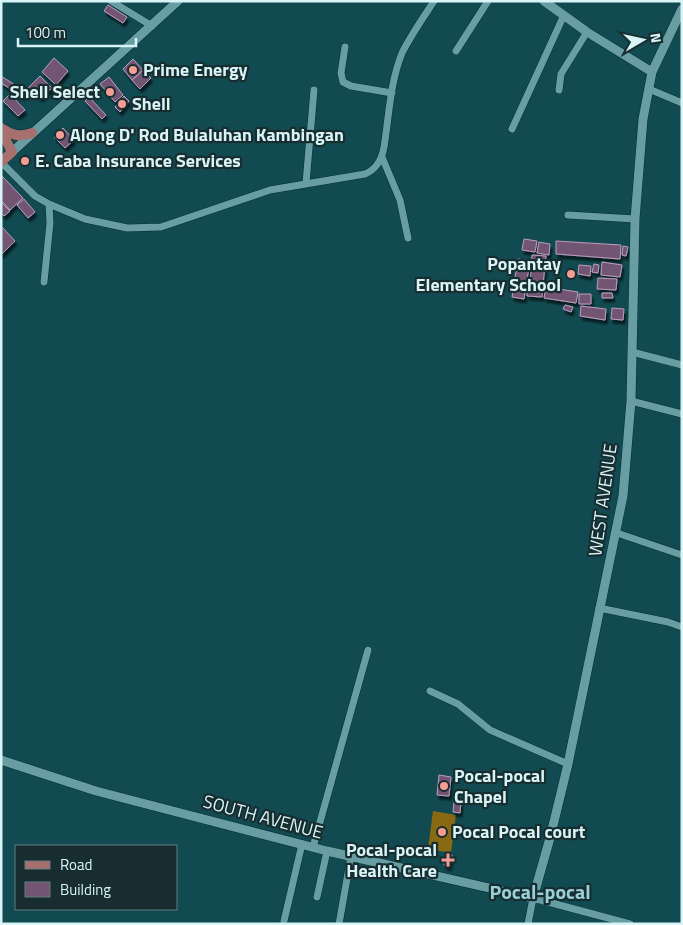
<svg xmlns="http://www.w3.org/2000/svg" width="683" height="925" font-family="'Titillium Web',sans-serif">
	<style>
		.pitch { fill: #8a6913 }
		.building { fill: #725572; stroke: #bd9dbe; filter: url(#shadow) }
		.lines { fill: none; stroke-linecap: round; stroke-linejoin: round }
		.minor-casing { stroke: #022f34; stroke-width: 8 }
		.tertiary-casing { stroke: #022f34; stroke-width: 10 }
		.secondary-casing { stroke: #022f34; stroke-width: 10 }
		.primary-casing { stroke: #022f34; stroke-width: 11 }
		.minor { stroke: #679da3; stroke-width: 7 }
		.tertiary { stroke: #679da3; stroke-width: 9 }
		.secondary { stroke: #679da3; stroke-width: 9 }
		.primary { stroke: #a76f6e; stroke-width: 10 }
		.poi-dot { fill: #f59c94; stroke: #172d30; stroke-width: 2 }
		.labels { text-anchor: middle; stroke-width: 4.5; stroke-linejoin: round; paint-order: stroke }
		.poi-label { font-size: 18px; font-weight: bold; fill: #d8f4f7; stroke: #172d30; text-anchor: start }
		.street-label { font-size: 18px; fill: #d8f4f7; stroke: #172d30 }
		.quarter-label { font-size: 20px; font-weight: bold; fill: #98d0d6; stroke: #172d30 }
	</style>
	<defs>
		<filter id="shadow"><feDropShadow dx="2" dy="4" stdDeviation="1" flood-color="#0009"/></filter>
	</defs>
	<rect width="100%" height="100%" fill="#114b51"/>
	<path class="pitch" d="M433 811 456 815 451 853 428 849Z"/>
	<path class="building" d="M108 5 127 17 123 23 104 11Z
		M54 58 68 71 56 85 42 72Z
		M133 59 143 70 132 80 123 69Z
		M143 70 151 78 140 89 132 80Z
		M1 76 26 92 23 97 1 83Z
		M40 76 52 88 41 98 27 89Z
		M109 77 123 95 115 102 100 84Z
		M10 94 25 110 18 116 3 101Z
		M124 96 129 101 120 112 115 107Z
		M89 97 106 115 102 119 85 101Z
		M63 128 74 140 65 148 54 137Z
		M2 176 23 198 10 210 1 200Z
		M24 199 35 212 28 218 17 205Z
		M1 202 10 211 4 216 1 213Z
		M1 226 15 241 1 255Z
		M524 239 537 241 535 252 522 250Z
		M556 241 621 245 620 259 556 254Z
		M539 242 550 244 549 255 537 253Z
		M623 246 628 247 626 256 622 255Z
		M532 255 546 256 543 285 530 284Z
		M518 259 530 261 524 299 512 297Z
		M602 262 622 265 620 277 601 275Z
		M594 264 599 265 598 273 592 272Z
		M579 265 591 266 590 276 578 274Z
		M598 278 617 279 616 290 597 289Z
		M528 285 543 287 542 297 527 296Z
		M546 287 578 292 576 303 544 298Z
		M602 293H612L613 298H602Z
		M579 294H591V304H579Z
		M565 305 573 307 571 312 563 309Z
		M581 306 606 309 605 320 580 316Z
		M612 308 624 309 623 320 611 319Z
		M439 775 451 777 449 796 437 795Z
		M454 802H461L460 813 453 812Z
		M446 854 452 855 449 867 444 865Z"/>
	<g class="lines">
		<defs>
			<path id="minor" d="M111 1 152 26
				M345 47 341 73 343 82 351 86 392 93
				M456 51 488 1
				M649 89 682 103
				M559 90 561 74 587 32
				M512 129 564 15
				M382 157 400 200 408 238
				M1 162 35 196 49 204 85 219 127 228 161 227 270 190 365 174C377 169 382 159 384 147 389 116 390 83 402 53 411 35 423 18 434 1
				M306 183 314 90
				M568 215 635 219
				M44 282 50 223 49 204
				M632 352 682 365
				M631 401 682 414
				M617 533 682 555
				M599 608 668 622 682 627
				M430 691 458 704 490 730 568 764
				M313 847 368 650
				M317 897 327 851
				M284 921 302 844
				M339 924 351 856
				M528 924 533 898 630 924"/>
			<path id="tertiary" d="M544 1 587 32 652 72
				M1 760 96 791 327 851 533 898 550 838 568 764 623 496 631 401 635 219 643 119 652 72 682 9"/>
			<path id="secondary" d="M12 152 178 1"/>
			<path id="primary" d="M1 128C13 136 19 137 32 133
				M1 131 12 152
				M1 162 12 152"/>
		</defs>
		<use href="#minor" class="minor-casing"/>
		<use href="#tertiary" class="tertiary-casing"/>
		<use href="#secondary" class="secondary-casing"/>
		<use href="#primary" class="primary-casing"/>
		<use href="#minor" class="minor"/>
		<use href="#tertiary" class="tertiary"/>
		<use href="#secondary" class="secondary"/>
		<use href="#primary" class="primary"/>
	</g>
	<g class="poi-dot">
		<circle cx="133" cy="70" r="5"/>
		<circle cx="110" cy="92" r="5"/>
		<circle cx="122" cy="104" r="5"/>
		<circle cx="60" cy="135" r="5"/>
		<circle cx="25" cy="161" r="5"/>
		<circle cx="571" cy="274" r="5"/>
		<circle cx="444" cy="786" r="5"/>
		<circle cx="442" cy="832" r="5"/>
		<path d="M445.5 852.5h5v5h5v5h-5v5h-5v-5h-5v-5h5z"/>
	</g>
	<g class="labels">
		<g class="poi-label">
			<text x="143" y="76">Prime Energy</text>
			<text x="100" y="98" text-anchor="end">Shell Select</text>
			<text x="132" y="110">Shell</text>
			<text x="70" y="141">Along D' Rod Bulaluhan Kambingan</text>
			<text x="35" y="167">E. Caba Insurance Services</text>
			<text x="561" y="270" text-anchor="end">Popantay<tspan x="561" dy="21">Elementary School</tspan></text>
			<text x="454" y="782">Pocal-pocal<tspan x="454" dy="21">Chapel</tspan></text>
			<text x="452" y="838">Pocal Pocal court</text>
			<text x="437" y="856" text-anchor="end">Pocal-pocal<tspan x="437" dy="21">Health Care</tspan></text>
		</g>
		<g class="street-label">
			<text transform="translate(603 500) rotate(-82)" y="6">WEST AVENUE</text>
			<text transform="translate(263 817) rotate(15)" y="6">SOUTH AVENUE</text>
		</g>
		<g class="quarter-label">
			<text x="540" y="899">Pocal-pocal</text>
		</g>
	</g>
	<rect width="683" height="925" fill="none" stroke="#d8f4f7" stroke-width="5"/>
	<rect x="15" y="845" width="162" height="65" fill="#172d30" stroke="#647d80"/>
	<rect x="25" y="861" width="25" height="8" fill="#a76f6e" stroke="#647d80"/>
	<text x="60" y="870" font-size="15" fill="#d8f4f7">Road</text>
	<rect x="25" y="882" width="25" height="15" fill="#725572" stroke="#647d80"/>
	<text x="60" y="895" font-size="15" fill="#d8f4f7">Building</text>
	<g transform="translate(643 40) rotate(81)" stroke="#172d30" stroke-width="4" paint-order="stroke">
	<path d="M0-4L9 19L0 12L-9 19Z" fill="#d8f4f7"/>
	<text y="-8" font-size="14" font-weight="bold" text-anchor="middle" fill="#d8f4f7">N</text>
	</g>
	<path d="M18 38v8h118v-8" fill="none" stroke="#d8f4f7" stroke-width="2.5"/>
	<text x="25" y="38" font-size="15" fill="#d8f4f7" stroke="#172d30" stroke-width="4" paint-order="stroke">100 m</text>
</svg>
